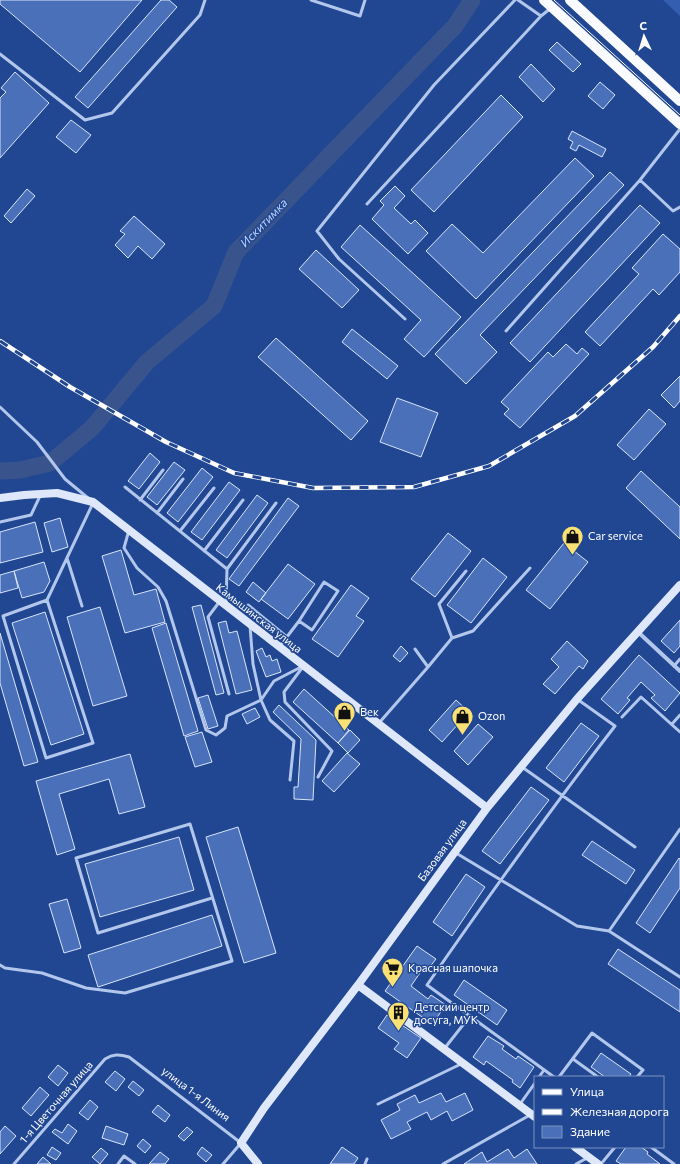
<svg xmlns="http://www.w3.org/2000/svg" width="680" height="1164" font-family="Commissioner,sans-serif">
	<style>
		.green { fill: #345fb0 }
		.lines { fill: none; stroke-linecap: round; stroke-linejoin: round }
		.river { stroke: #39548c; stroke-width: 17 }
		.building { fill: #4970b9; stroke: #d9e4fa }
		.lane { stroke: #b3c7ed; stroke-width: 3 }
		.street { stroke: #b3c7ed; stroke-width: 4 }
		.secondary { stroke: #dfe8fa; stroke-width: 8 }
		.primary { stroke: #fafbff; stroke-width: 10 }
		.tram { stroke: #fff; stroke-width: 1 }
		.rail-casing { stroke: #fff; stroke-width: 4.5 }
		.rail { stroke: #214793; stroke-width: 3; stroke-dasharray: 9; stroke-linecap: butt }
		.labels { text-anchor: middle; stroke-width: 3; stroke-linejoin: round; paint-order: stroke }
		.poi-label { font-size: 11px; fill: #fff; stroke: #214793; text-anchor: start }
		.street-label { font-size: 11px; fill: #fff; stroke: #214793 }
		.water-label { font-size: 12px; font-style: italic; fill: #bfd2f4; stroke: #214793 }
	</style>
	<rect width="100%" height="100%" fill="#214793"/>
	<path class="green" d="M663 0H680V16Z"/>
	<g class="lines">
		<path class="river" d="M0 471 20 470 50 463 92 428 147 362 214 306 236 252 455 26 472 0"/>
	</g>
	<path class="building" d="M0 0H142L80 72 0 4Z
		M161 0H169L177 7 88 108 75 97Z
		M557 42 581 64 573 72 549 50Z
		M531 64 555 89 543 102 519 77Z
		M15 72 49 103 0 158V98L6 92 1 88Z
		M600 82 615 95 603 109 588 96Z
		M501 95 523 117 434 212 411 190Z
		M71 120 91 135 76 153 56 137Z
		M572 131 606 149 602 157 579 145 576 151 570 148 573 142 568 139Z
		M575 158 594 176 476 299 426 251 452 224 483 253Z
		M610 172 624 185 480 335 497 352 466 384 435 354Z
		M395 186 405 196 394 208 411 224 415 220 428 233 408 254 372 219 384 205 380 201Z
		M27 189 35 196 11 223 4 216Z
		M640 205 660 223 530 362 510 343Z
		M134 216 165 244 152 259 138 246 128 258 115 245 125 234 120 231Z
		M360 225 461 317 424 357 404 339 421 320 341 247Z
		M663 234 680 249V272L659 295 653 289 600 346 585 332 639 274 632 268Z
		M316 250 359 290 342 308 299 269Z
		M352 329 398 366 387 379 342 342Z
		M276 338 368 421 351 440 258 357Z
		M566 344 577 354 582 348 589 354 520 428 504 414 509 409 501 402 548 352 553 357Z
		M680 376V401L674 408 661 395Z
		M397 398 438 413 421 457 380 442Z
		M649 409 666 424 634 460 617 445Z
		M150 453 160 462 139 489 128 481Z
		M174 462 185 470 157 505 147 497Z
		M202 468 213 477 178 522 167 513Z
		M641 471 680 507V539L626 488Z
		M229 482 240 490 202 540 191 532Z
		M257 495 268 503 227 558 216 550Z
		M288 498 299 506 239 586 229 579Z
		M60 518 68 547 52 552 44 523Z
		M35 522 43 552 0 563V532Z
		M448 533 471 551 435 597 411 579Z
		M564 543 588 562 550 609 526 590Z
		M121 550 134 595 156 589 165 622 125 633 102 556Z
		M483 558 507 577 471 623 447 605Z
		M44 562 50 581 44 592 22 598 14 571Z
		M288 564 315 584 288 619 261 599Z
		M14 571 18 588 0 593V575Z
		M253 582 266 593 259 602 246 592Z
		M351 585 369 598 356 616 364 621 338 657 312 639Z
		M201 605 224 693 216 695 192 607Z
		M100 607 127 696 93 706 67 617Z
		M45 612 84 734 51 745 12 623Z
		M680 620V646L674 653 661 641Z
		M226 621 229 633 237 631 252 690 236 694 218 623Z
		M166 623 198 731 184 736 152 628Z
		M0 633 38 762 24 766 0 683Z
		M567 641 588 661 583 669 579 666 555 694 543 684 559 667 551 659Z
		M401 646 408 653 400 662 393 656Z
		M262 648 266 657 270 655 272 661 277 659 281 672 266 677 256 651Z
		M639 655 680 693 665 711 651 698 655 695 641 682 627 698 630 700 618 714 601 699Z
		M304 689 349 730 338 743 293 702Z
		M208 695 218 726 208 729 198 698Z
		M456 700 469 712 442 742 429 730Z
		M279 705 316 740 313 800 294 799V787H298L301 739 273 712Z
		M255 708 260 717 247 724 242 714Z
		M581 723 599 736 564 782 546 768Z
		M478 724 493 737 468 765 454 751Z
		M350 730 360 740 348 753 338 743Z
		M202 732 212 762 195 767 185 737Z
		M347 753 360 764 334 792 322 781Z
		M130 754 145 807 119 814 109 779 59 794 75 849 57 855 36 781Z
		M531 787 549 800 500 864 482 851Z
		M238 827 276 953 244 963 206 837Z
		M179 837 194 890 100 917 85 864Z
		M592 841 635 870 626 884 582 855Z
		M679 858 680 859V888L650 933 636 923Z
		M466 874 485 887 452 936 433 922Z
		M67 899 81 948 64 953 49 904Z
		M212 915 222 946 98 987 88 955Z
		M417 946 436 959 425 973 422 970 411 986 428 999 431 995 446 1005 432 1024 385 991Z
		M618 949 680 990V1012L608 964Z
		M464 980 507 1010 497 1025 454 995Z
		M387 1015 421 1038 407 1058 394 1049 399 1043 378 1028Z
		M488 1036 504 1046 502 1049 516 1059 518 1056 534 1067 520 1088 512 1082 513 1080 486 1061 484 1065 473 1057Z
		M601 1053 631 1074 629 1077H605L591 1067Z
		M58 1065 68 1073 58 1086 48 1077Z
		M115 1071 125 1079 116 1091 105 1082Z
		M133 1081 144 1090 139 1096 128 1087Z
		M40 1087 49 1095 31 1116 22 1108Z
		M441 1093 446 1102 465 1093 473 1110 452 1121 447 1111 431 1120 427 1112 407 1122 411 1129 391 1139 381 1120 400 1110 397 1104 415 1095 419 1103Z
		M90 1100 98 1107 88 1120 79 1113Z
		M158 1105 170 1115 165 1122 152 1112Z
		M68 1124 77 1131 68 1144 52 1132 55 1129 62 1133Z
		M5 1126 16 1136 0 1154V1132Z
		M106 1126 128 1134 124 1145 102 1138Z
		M187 1127 193 1132 184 1141 178 1136Z
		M143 1139 151 1146 145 1153 137 1146Z
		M52 1147 61 1153 56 1160 47 1155Z
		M202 1147 212 1155 206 1162 197 1154Z
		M342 1147 358 1158 354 1164H330Z
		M626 1147H641L648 1152 647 1154 660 1164H621L616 1161Z
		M101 1148 108 1154 100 1164 92 1157Z
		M508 1149 514 1158 527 1149 537 1164H464L482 1152 487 1162Z
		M160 1152 169 1159 165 1164H149Z
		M43 1157 51 1164H37Z"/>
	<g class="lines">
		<path class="lane" d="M311 0 360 16 365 0
			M518 0 541 16
			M0 54 85 120 112 113 200 15 205 0
			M680 129 640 180 673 211 680 207
			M367 204 541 16 551 8
			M405 319 339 259 317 231 434 85 515 0
			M506 331 640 180
			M0 407 37 442 65 479 88 498
			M125 487 227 569 226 604
			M140 500 163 470
			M157 513 183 479
			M0 522 31 515 40 496
			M129 530 124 548 137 568 158 587 166 601 206 730 216 735 225 728 227 716 261 700 253 664 250 626
			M180 531 214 488
			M204 551 243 500
			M67 558 82 606
			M227 569 276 503
			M47 600 3 616 46 758 93 743 47 600 93 503
			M220 601 208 617 229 694
			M248 605 287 637
			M452 638 439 604 466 571
			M280 646 299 621 312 630 338 591 324 582 299 621
			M415 649 428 667
			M674 666 680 659
			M302 668 284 692 285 702 332 751 318 777
			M622 717 641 697 680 732
			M379 723 428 667 452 638 473 631 530 568
			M672 724 680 715
			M522 767 635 847
			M290 780 294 741 270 720 261 700 274 681 303 666
			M456 853 577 926 609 931 680 977
			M609 931 680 829
			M0 965 5 968 42 973 86 988 125 993 232 961 190 824 76 858 98 933 212 898
			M444 1049 470 1016
			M573 1059 598 1077
			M539 1077 544 1070
			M554 1077 427 985C488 897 550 810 615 726L577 699
			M559 1077 592 1033 643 1070 637 1077
			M378 1104 461 1064
			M520 1104 535 1083
			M651 1147 674 1164
			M14 1164 105 1059C113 1054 119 1054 129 1057L241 1143 223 1164
			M118 1164 124 1156 135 1164
			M365 1164 367 1159
			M443 1164 530 1115
			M576 1164 587 1158
			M601 1164 615 1147"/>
		<path class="street" d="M638 632 680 671"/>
		<path class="secondary" d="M0 498 24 495 57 493 93 502 487 808
			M358 985 535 1117
			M575 1147 598 1164
			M258 1164 241 1143 264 1108 358 985 487 808 577 699 680 585"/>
		<path class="primary" d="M544 0 680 124
			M570 0 680 101"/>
		<path class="tram" d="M554 0 680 115"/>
		<defs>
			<path id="rail" d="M0 341 70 387 166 442 234 473 313 488 414 487 489 466 575 416 653 347 680 316"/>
		</defs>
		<use href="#rail" class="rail-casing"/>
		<use href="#rail" class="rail"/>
	</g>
	<defs>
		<symbol id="shop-pin" viewBox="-11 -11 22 30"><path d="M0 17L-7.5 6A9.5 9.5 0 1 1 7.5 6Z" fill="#fae174" stroke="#214793"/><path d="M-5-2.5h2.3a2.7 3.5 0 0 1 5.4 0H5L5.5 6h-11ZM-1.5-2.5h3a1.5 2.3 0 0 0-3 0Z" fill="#111"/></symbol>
		<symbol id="supermarket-pin" viewBox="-11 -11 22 30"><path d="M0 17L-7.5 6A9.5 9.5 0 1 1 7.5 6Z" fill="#fae174" stroke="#214793"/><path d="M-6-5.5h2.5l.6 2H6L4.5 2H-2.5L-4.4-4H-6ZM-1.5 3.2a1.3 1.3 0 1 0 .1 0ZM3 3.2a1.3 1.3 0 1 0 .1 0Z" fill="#111"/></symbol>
		<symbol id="building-pin" viewBox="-11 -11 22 30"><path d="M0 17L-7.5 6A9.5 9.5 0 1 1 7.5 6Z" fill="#fae174" stroke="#214793"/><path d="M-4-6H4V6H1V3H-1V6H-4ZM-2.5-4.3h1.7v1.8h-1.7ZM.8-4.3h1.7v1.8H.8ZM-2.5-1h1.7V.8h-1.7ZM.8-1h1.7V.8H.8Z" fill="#111"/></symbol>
	</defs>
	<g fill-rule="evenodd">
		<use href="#shop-pin" x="560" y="524" width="25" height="34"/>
		<use href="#shop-pin" x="332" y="700" width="25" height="34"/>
		<use href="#shop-pin" x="450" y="704" width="25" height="34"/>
		<use href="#supermarket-pin" x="380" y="956" width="25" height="34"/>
		<use href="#building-pin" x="386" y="1000" width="25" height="34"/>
	</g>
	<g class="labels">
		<g class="poi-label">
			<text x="588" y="540">Car service</text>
			<text x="360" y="716">Век</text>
			<text x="478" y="720">Ozon</text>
			<text x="408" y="972">Красная шапочка</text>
			<text x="414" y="1011">Детский центр<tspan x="414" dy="13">досуга, МУК</tspan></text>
		</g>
		<g class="street-label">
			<text transform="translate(259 618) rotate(38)" y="4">Камышинская улица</text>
			<text transform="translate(442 850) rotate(-54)" y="4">Базовая улица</text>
			<text transform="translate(196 1094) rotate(37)" y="4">улица 1-я Линия</text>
			<text transform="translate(56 1102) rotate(-49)" y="4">1-я Цветочная улица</text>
		</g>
		<g class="water-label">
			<text transform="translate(264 223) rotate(-46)" y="4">Искитимка</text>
		</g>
	</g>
	<rect x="534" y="1076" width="130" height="72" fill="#214793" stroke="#7a91be"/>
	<rect x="542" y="1089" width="20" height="6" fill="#fafbff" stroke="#7a91be"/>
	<text x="570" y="1096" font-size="12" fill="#ffffff">Улица</text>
	<rect x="542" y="1109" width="20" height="6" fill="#ffffff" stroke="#7a91be"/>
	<text x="570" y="1116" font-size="12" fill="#ffffff">Железная дорога</text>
	<rect x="542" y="1126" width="20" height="12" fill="#4970b9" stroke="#7a91be"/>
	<text x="570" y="1136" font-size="12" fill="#ffffff">Здание</text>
	<g transform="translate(644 36) rotate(356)" stroke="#214793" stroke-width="3" paint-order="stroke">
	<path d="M0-3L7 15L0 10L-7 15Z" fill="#ffffff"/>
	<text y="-6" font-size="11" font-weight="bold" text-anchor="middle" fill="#ffffff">С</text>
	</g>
</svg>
